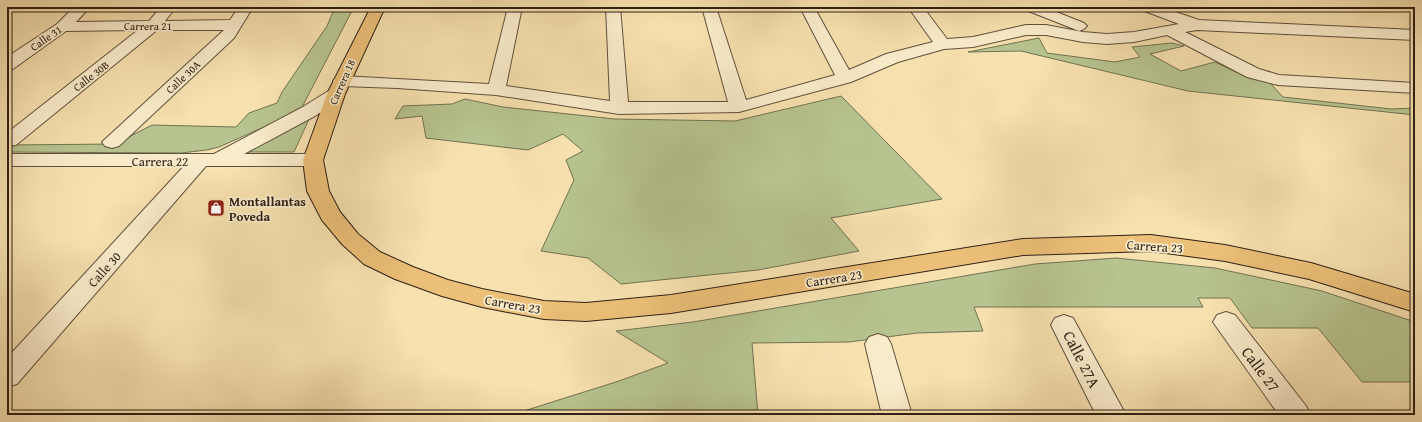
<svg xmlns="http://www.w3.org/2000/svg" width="1422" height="422" font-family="'Gentium Book Plus',serif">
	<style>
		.green { fill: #b7c48f; stroke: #727253 }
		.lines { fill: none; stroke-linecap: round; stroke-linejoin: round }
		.minor-casing { stroke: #60503d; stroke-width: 2 }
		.highway-casing { stroke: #2d2017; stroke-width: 2 }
		.minor { fill: #faeccb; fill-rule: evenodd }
		.highway { fill: #ecc078; fill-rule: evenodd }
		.labels { text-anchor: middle; stroke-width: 3.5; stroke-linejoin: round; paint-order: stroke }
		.far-street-label { font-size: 11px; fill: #2d2017; stroke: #faeccb }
		.street-label { font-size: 13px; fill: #2d2017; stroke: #faeccb }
		.poi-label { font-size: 13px; font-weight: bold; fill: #2d2017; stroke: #faeccb; text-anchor: start }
		.near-street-label { font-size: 16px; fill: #2d2017; stroke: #faeccb }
	</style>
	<rect width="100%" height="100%" fill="#f7e1af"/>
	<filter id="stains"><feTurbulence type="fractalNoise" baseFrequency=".005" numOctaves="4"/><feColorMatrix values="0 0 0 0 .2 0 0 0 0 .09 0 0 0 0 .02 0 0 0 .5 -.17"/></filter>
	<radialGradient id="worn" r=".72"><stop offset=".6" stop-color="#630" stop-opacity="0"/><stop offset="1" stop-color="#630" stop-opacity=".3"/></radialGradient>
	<path class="green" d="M335 7H354L300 111 219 147 207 150 181 153 7 152V145L115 144 152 125 236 127 249 113 277 103 282 92 327 26Z
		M1039 38 1047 53 1115 62 1140 57 1132 47 1172 43 1184 46 1150 54 1181 71 1215 62 1236 72 1270 83 1283 97 1391 109 1415 108V115L1188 91 1021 51 968 52Z
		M841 96 942 199 831 218 859 251 758 270 621 284 588 258 541 251 574 180 566 160 583 151 563 134 528 150 426 138 422 116 395 119 403 106 452 104 465 99 503 107 615 119 735 121Z
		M311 115 294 152H243Z
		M1116 258 1215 268 1322 291 1415 322V382H1362L1318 328H1252L1230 298H1198L1203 307H974L983 331 917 333 849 342 752 343 758 415H511L619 381 668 363 616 331 693 322 1035 264Z"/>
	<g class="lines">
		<defs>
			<path id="minor" d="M74 7H90L76 22 149 21 161 7H176L165 21 230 20 239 7H253L234 38 119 146 112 148 105 146 102 142 224 30H157L16 145 7 146V133L138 30 66 31 13 69 7 70V57L57 24Z
				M508 7H522L506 86 610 101 606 7H620L628 102H728L702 7H716L746 100 835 75 800 7H814L849 70 886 54 933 42 908 7H923L947 39 973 37 1026 25H1046L1083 32 1107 34 1134 32 1179 24 1142 10 1140 7H1161L1199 20 1415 30V40L1197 30 1185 32 1259 69 1279 75 1415 83V93L1278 85 1247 77 1167 35 1134 42 1107 44 1083 42 1046 35H1026L973 47 944 49 898 62 851 82 739 112 619 114 496 95 397 88 342 86 336 85 333 81 336 77 342 76 489 84Z
				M1024 7H1044L1084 23 1087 26 1084 29 1079 31 1074 29 1026 10Z
				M336 89 342 90 345 94 342 98 315 116 244 154H313L320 156 323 160 320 164 313 166H206L17 384 7 387V358L184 166H7V154H214L301 108 330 90Z
				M1226 312 1235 315 1306 406 1311 415H1279L1213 322 1217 315Z
				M1064 315 1073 318 1126 415H1096L1051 325 1055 318Z
				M878 334 887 337 891 344 912 415H882L865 344 869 337Z"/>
			<path id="highway" d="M371 7H385L345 94 323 160 329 191 340 212 358 234 380 252 413 267 448 280 482 289 544 301 586 303 671 295 1023 239 1151 235 1225 245 1311 263 1415 294V312L1309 279 1225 261 1151 251 1023 255 671 313 586 321 544 319 482 307 442 296 395 279 364 264 342 244 322 220 307 191 303 160 327 94Z"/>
		</defs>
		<use href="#minor" class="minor-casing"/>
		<use href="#highway" class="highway-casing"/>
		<use href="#minor" class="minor"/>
		<use href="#highway" class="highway"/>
	</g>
	<defs>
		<symbol id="shop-square" viewBox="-11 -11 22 22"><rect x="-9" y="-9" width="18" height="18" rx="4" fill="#8f2418" stroke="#faeccb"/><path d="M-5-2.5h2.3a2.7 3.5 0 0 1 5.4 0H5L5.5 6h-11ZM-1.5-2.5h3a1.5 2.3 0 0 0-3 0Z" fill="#fff"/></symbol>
	</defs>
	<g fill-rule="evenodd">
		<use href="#shop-square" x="206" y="198" width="20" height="20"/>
	</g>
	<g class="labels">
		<g class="far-street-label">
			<text x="148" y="30">Carrera 21</text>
			<text transform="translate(46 38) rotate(-35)" y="4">Calle 31</text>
			<text transform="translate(91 76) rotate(-38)" y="4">Calle 30B</text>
			<text transform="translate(183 77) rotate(-43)" y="4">Calle 30A</text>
			<text transform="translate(342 82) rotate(-66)" y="4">Carrera 18</text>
		</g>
		<g class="street-label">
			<text x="160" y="166">Carrera 22</text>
			<text transform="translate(1155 246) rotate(4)" y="5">Carrera 23</text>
			<text transform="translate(104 269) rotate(-48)" y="5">Calle 30</text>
			<text transform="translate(834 278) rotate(-9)" y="5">Carrera 23</text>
			<text transform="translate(513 304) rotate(10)" y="5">Carrera 23</text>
		</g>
		<g class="poi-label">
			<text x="229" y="206">Montallantas<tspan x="229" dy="15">Poveda</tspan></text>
		</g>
		<g class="near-street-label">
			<text transform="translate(1082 359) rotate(63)" y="6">Calle 27A</text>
			<text transform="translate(1261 369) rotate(53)" y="6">Calle 27</text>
		</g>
	</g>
	<rect width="1422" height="422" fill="none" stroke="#f7e1af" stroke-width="24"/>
	<rect x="8" y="8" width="1406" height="406" fill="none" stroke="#2d2017" stroke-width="2"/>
	<rect x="12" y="12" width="1398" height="398" fill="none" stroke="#2d2017"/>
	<rect width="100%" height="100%" filter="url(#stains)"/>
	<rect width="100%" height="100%" fill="url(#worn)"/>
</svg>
